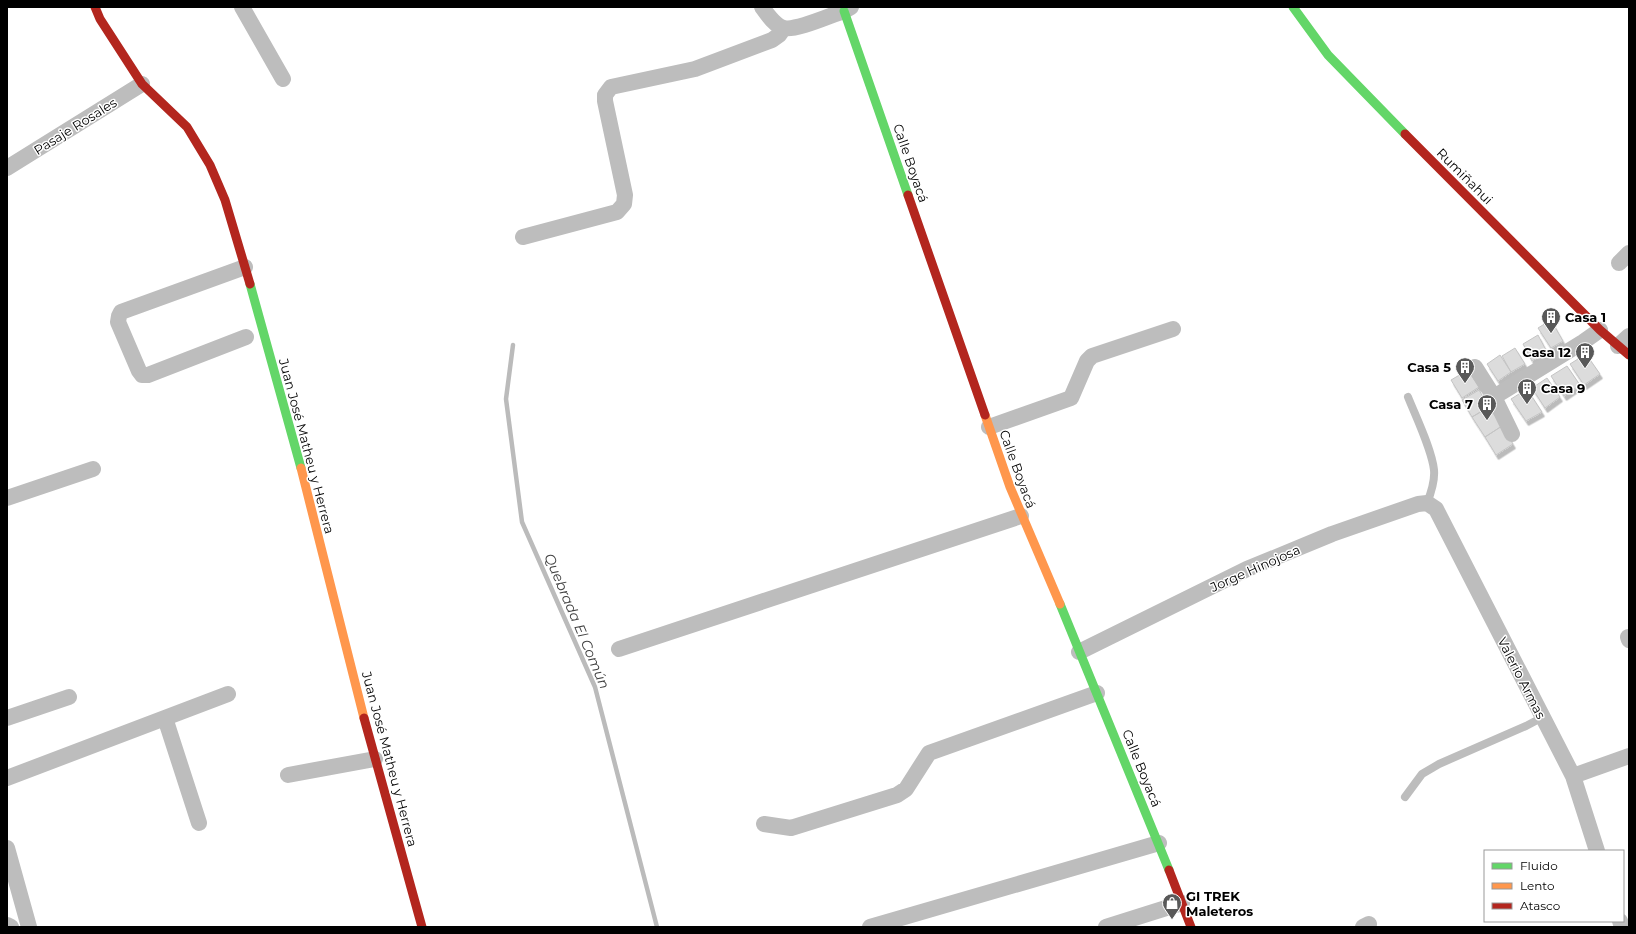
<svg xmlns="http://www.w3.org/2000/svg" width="1636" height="934" font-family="Montserrat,sans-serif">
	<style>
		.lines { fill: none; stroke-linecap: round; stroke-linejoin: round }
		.stream { stroke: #bbb; stroke-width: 4.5 }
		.building { fill: #dcdcdc; stroke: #c4c4c4; filter: url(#shadow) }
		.lane { stroke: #bdbdbd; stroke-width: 8 }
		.street { stroke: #bdbdbd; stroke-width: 16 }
		.fast { stroke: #63d668; stroke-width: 9 }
		.slow { stroke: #ff974d; stroke-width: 9 }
		.jam { stroke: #b3261e; stroke-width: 9 }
		.labels { text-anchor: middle; stroke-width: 3; stroke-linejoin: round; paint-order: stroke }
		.street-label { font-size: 13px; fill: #000; stroke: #fff }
		.poi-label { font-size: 13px; font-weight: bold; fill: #000; stroke: #fff; text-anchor: start }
		.water-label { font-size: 14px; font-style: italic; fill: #3f3f3f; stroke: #fff }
	</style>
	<defs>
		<filter id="shadow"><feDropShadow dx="2.5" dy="4.5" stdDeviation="0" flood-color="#0004"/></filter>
	</defs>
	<rect width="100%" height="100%" fill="#fff"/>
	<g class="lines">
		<path class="stream" d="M513 345 506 399 522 522 595 687 657 927"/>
	</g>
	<path class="building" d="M1551 320 1563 341 1551 348 1538 328Z
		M1538 335 1547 352 1532 361 1523 344Z
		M1515 348 1525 364 1511 372 1502 356Z
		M1586 354 1600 374 1584 385 1570 364Z
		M1500 355 1511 372 1498 381 1487 364Z
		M1567 366 1580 385 1564 396 1551 376Z
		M1468 370 1479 387 1462 398 1451 380Z
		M1547 378 1560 397 1545 408 1532 388Z
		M1527 389 1542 412 1526 421 1511 399Z
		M1479 390 1489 407 1472 417 1462 400Z
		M1489 407 1502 426 1485 437 1472 417Z
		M1502 426 1513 444 1496 455 1485 437Z"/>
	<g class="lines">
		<path class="lane" d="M1408 397C1416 417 1432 450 1434 470 1435 481 1431 493 1427 503
			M1405 797 1422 774 1439 764 1526 726 1543 717"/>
		<path class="street" d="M242 7 283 79
			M762 7C767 14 775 26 784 28 796 31 831 15 844 11L851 7
			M7 168 142 84
			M523 237 617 212 624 204 625 195 605 101V95L611 87 695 69 772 40 779 35 784 28
			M1619 263 1629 253
			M245 267 121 312 119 316 118 322 139 371 142 375H148L246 337
			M1618 346 1629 336
			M1475 367 1494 397 1512 434
			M1494 397 1583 342 1600 330
			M989 427 1071 398 1087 361 1092 356 1173 329
			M7 498 93 469
			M1628 637 1629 640
			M619 649 1021 516
			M1079 652 1247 569 1332 534 1418 504 1427 503 1436 509 1573 776 1597 851
			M7 718 69 697
			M165 718 199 823
			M288 775 375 759
			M1573 776 1629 756
			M7 778 228 694
			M764 824 791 828 897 795 906 789 929 753 1097 693
			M7 848 29 927
			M1620 921 1622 927
			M7 925 11 927
			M870 927 1159 843
			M1106 927 1182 903
			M1363 927 1369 924"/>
		<path class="fast" d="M1293 7 1328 55 1405 134
			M844 11 908 195
			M250 284 301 468
			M1060 604 1169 870"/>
		<path class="slow" d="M985 415 1010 487 1060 604
			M301 468 364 718"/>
		<path class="jam" d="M95 7 100 19 142 84 187 127 210 165 225 200 250 284
			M1405 134 1600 330 1629 355
			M908 195 985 415
			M364 718 422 927
			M1169 870 1191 927"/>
	</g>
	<defs>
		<symbol id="building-pin" viewBox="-11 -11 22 30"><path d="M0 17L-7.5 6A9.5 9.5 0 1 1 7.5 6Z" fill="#595959" stroke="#fff"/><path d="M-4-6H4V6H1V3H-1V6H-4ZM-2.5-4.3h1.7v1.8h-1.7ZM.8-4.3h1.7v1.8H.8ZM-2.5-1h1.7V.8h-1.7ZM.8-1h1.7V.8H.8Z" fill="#fff"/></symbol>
		<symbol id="shop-pin" viewBox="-11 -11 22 30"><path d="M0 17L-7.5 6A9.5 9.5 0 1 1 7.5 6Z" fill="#595959" stroke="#fff"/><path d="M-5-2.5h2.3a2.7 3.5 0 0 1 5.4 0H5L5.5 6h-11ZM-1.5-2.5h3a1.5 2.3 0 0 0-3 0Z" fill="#fff"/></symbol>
	</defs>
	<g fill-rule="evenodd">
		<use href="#building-pin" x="1540" y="306" width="22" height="30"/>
		<use href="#building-pin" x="1574" y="341" width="22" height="30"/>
		<use href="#building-pin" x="1454" y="356" width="22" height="30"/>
		<use href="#building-pin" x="1516" y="377" width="22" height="30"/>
		<use href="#building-pin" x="1476" y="393" width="22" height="30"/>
		<use href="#shop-pin" x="1161" y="892" width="22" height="30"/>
	</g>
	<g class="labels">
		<g class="street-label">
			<text transform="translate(75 126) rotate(-32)" y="5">Pasaje Rosales</text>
			<text transform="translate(911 163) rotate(71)" y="5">Calle Boyacá</text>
			<text transform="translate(1465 176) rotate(45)" y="5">Rumiñahui</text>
			<text transform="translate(307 446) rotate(75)" y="5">Juan José Matheu y Herrera</text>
			<text transform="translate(1018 469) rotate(70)" y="5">Calle Boyacá</text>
			<text transform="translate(1255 568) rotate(-24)" y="5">Jorge Hinojosa</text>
			<text transform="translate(1522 678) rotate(63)" y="5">Valerio Armas</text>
			<text transform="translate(390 759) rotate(75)" y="5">Juan José Matheu y Herrera</text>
			<text transform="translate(1142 768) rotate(68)" y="5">Calle Boyacá</text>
		</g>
		<g class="poi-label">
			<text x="1565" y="322">Casa 1</text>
			<text x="1571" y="357" text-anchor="end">Casa 12</text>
			<text x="1451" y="372" text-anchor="end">Casa 5</text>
			<text x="1541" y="393">Casa 9</text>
			<text x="1473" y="409" text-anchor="end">Casa 7</text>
			<text x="1186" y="901">GI TREK<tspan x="1186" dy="15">Maleteros</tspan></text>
		</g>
		<g class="water-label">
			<text transform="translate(577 621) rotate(67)" y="5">Quebrada El Común</text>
		</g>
	</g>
	<rect width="1636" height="934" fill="none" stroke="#000000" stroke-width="16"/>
	<rect x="1484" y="850" width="140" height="72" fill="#ffffff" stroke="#999999"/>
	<rect x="1492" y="863" width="20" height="6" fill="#63d668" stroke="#999999"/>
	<text x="1520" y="870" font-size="12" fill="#000000">Fluido</text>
	<rect x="1492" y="883" width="20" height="6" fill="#ff974d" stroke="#999999"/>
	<text x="1520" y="890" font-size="12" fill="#000000">Lento</text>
	<rect x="1492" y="903" width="20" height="6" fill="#b3261e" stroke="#999999"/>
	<text x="1520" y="910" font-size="12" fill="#000000">Atasco</text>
</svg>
